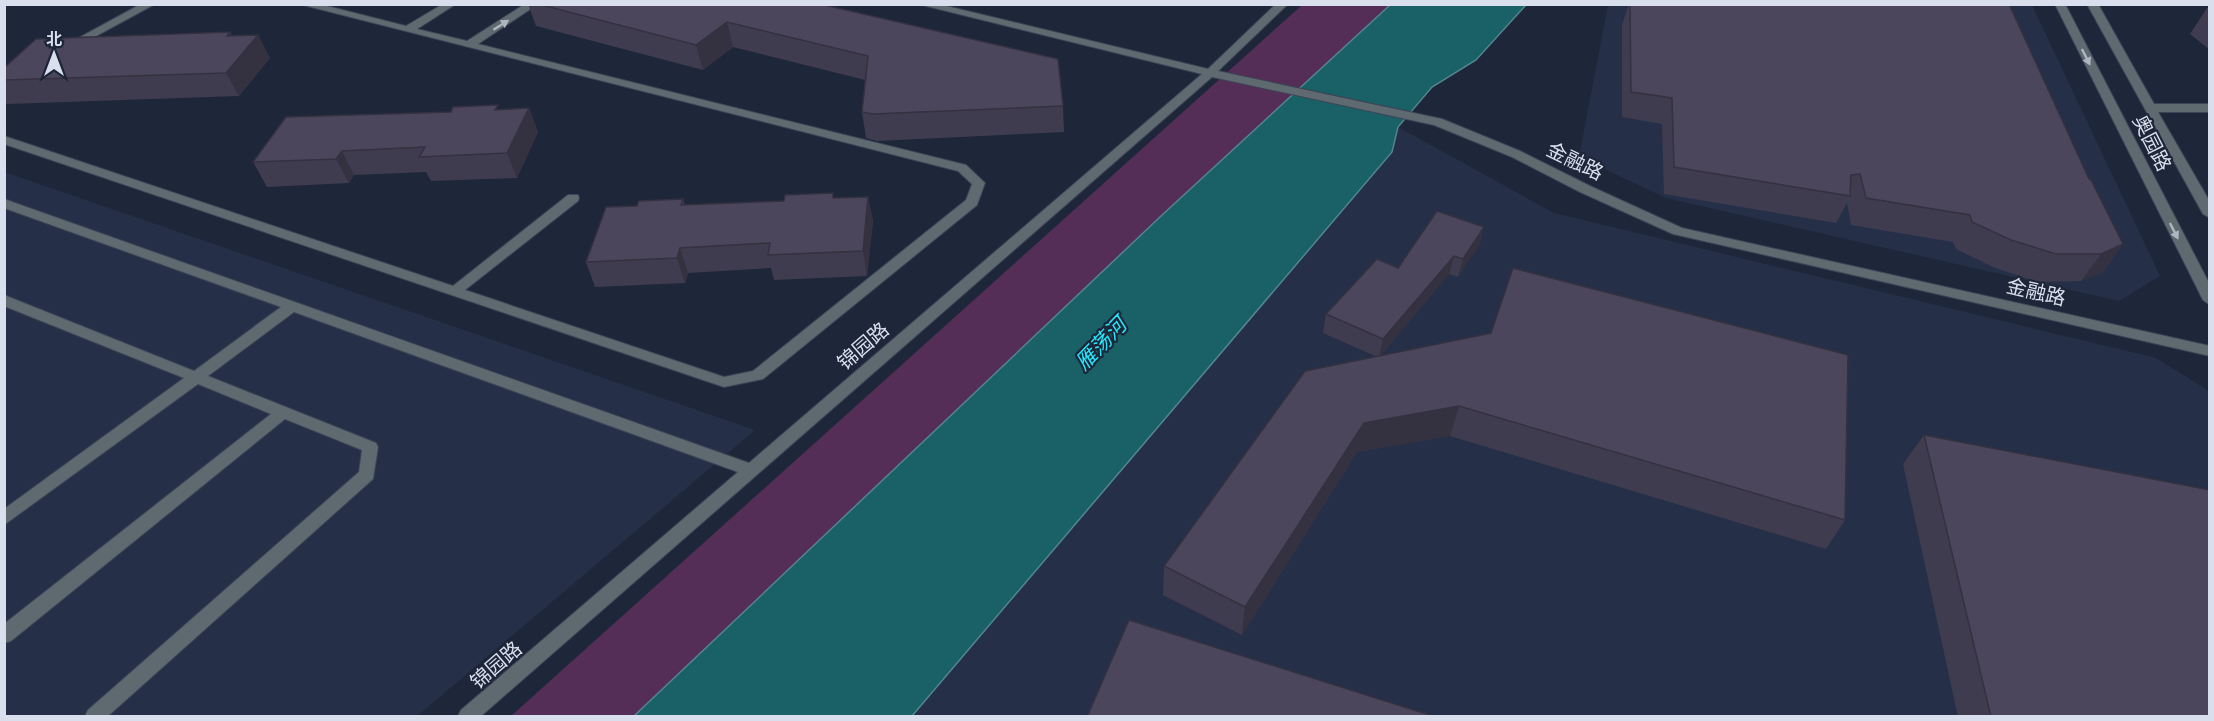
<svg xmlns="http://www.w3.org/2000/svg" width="2214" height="721" font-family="Roboto,'Noto Sans SC',sans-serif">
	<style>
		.built { fill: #253048 }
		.green { fill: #542e56 }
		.water { fill: #1a6067; stroke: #53868f; stroke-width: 1.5 }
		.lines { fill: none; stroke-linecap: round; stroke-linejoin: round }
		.minor-casing { stroke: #3c4456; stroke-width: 2 }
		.minor { fill: #5f6970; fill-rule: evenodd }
		.wall { fill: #403c4f }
		.shaded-wall { fill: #343140 }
		.building { fill: #4b465c; stroke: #343140; stroke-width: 1.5 }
		.oneway { fill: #aeb6c1 }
		.labels { text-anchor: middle; stroke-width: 4.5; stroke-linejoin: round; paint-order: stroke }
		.street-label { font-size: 20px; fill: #d9dfec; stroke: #1e2639 }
		.water-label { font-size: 21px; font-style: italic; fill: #20eafc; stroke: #1e2639 }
	</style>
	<rect width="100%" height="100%" fill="#1e2639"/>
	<path class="built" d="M1608 5H2032L2160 276 2119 301 1666 198 1579 157Z
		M1398 127 1554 213 2156 358 2209 391V716H912L1392 152Z
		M4 172 755 430 417 716H5Z"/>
	<path class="green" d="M1302 5H1390L1161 216 634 716H511Z"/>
	<path class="water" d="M1390 5H1526L1476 60 1432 87 1398 127 1392 152 912 716H634L1161 216Z"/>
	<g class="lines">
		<defs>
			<path id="minor" d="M141 4H155L74 48H66L64 46Z
				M299 4H319L406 26 443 4H456L417 29 467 41 525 4H538L478 44 966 165 985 183 977 205 763 379 724 387 4 144V136L453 286 568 195H578L579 198 578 201 465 290 724 377 753 371 966 200 972 184 958 171Z
				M918 4H938L1208 69 1276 4H1288L1218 71 1442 119 1520 151 1590 186 1682 228 2210 346V356L1673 234 1580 192 1512 157 1434 125 1212 77 481 716H458L461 710 738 472 294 312 208 376 376 443 378 447 373 479 108 716H85L88 710 359 472 362 450 285 419 11 641 4 643V624L271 414 198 384 4 525V509L184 378 4 306V295L194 371 281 307 4 208V199L749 463 1202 74Z
				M2055 4H2065L2210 285V305L2203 300Z
				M2087 4H2098L2154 104H2210V112H2158L2210 202V218L2203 214Z"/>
		</defs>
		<use href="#minor" class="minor-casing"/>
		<use href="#minor" class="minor"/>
	</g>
	<path class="wall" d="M528 4H820L1063 106 1064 132 877 141 866 138 862 112 865 80 733 47 703 70 536 26Z
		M1629 4H2009L2089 179 2123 244 2103 272 2081 281 2037 282 1993 267 1956 249 1953 242 1851 225 1847 203 1836 223 1664 194 1662 124 1622 117V25Z
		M2207 8H2210V50L2190 34Z
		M230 32 232 36 258 35 270 58 239 96 7 104 4 101V68Z
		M529 108 538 132 517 178 431 181 426 172 354 175 349 183 267 187 253 162 500 110Z
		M868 197 873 221 867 276 774 280 771 268 688 273 685 283 595 287 586 262 637 206 683 199 685 205Z
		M1484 227 1479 245 1458 277 1449 274 1381 355 1845 520 1826 549 1450 436 1357 452 1242 635 1163 595 1164 566 1375 356 1323 333 1326 314 1398 268Z
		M1924 435 2210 717H1958L1903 464Z"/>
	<path class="shaded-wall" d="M727 22 733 47 703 70 696 45Z
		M230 32 242 54 258 35 270 58 239 96 226 73 227 36Z
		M529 108 538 132 517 178 507 153Z
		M342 151 354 175 349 183 336 159Z
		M868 197 873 221 867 276 863 251Z
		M1484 227 1479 245 1458 277 1463 259Z
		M2123 244 2103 272 2081 281 2101 254Z
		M680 248 688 273 685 283 677 258Z
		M1454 256 1449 274 1379 358 1383 339Z
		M1459 406 1450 436 1357 452 1242 635 1245 607 1364 423Z"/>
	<path class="building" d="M538 4H820L1058 59 1063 106 873 114 862 112 868 56 727 22 696 45Z
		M1630 4H2009L2089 179 2091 180 2123 244 2101 254H2056L2011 240 1972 222 1970 215 1866 198 1860 174 1851 175 1850 196 1674 167 1672 98 1631 92Z
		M230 32 227 36 258 35 226 73 4 80V68L36 39Z
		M498 105 495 110 529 108 507 153 419 157 425 147 342 151 336 159 253 162 286 117 451 112 453 107Z
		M833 193V198L868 197 863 251 768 255 770 243 680 248 677 258 586 262 606 207 637 206 639 201 683 199 681 205 784 201 785 195Z
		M1437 211 1484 227 1463 259 1454 256 1383 339 1326 314 1377 259 1398 268Z
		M1513 268 1848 355 1845 520 1459 406 1364 423 1245 607 1164 566 1305 371 1491 333Z
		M1924 435 2210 490V717H1991Z
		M1129 620 1436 717H1087Z"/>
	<defs><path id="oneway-solid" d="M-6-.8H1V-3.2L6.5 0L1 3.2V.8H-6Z" transform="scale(1.5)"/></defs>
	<g class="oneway">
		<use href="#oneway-solid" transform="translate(501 25) rotate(-32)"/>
		<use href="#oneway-solid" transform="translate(2086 57) rotate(63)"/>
		<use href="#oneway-solid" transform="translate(2174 231) rotate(63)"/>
	</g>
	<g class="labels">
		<g class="street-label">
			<text transform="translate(2152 143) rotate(63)" y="7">奥园路</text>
			<text transform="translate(1575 161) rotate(26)" y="7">金融路</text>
			<text transform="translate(2036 292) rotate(13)" y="7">金融路</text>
			<text transform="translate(863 346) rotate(-41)" y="7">锦园路</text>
			<text transform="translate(496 665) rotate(-41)" y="7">锦园路</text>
		</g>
		<g class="water-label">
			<text transform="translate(1101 344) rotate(-46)" y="7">雁荡河</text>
		</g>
	</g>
	<rect width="2214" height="721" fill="none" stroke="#d9dfec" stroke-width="12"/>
	<g transform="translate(54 54)" stroke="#1e2639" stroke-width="4.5" paint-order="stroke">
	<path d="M0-4.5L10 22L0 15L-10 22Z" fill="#d9dfec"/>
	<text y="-9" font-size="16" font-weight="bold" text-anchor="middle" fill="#d9dfec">北</text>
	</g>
</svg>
